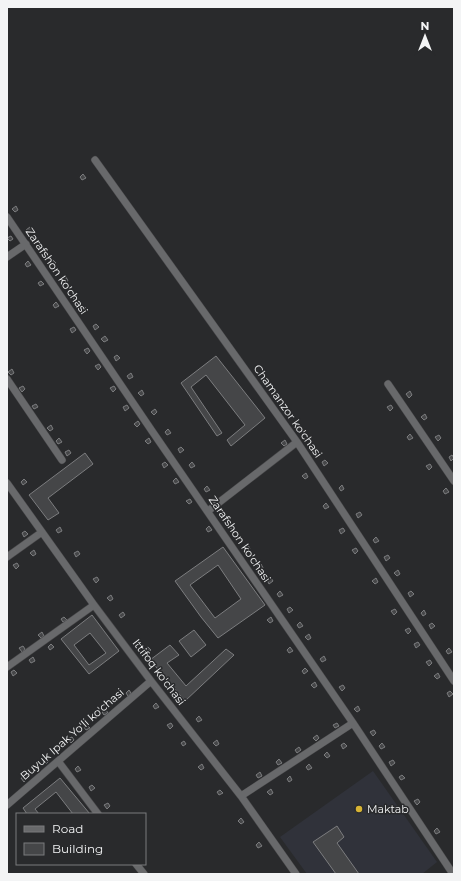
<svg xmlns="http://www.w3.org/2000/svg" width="461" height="881" font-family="Montserrat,sans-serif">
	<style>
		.built { fill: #30323a }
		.building { fill: #454648; stroke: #7c7d7f; fill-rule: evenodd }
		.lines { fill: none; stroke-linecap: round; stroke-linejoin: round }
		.street-casing { stroke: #48484a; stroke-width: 8 }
		.street { stroke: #68696b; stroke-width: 7 }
		.poi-dot { fill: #d8b434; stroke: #292a2c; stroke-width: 1.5 }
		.labels { text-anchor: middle; stroke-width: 3; stroke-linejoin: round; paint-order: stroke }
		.street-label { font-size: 11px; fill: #f3f4f5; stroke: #292a2c }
		.poi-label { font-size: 11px; fill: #f3f4f5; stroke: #292a2c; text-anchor: start }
	</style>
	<rect width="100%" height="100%" fill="#292a2c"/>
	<path class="built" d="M373 771 437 862 422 874H307L280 837Z"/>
	<path class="building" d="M83 174 86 178 82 180 80 177Z
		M16 206 18 210 15 212 12 209Z
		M30 227 32 230 29 233 26 230Z
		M11 236 13 239 10 241 7 238Z
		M39 241 42 244 38 247 36 243Z
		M53 260 56 263 52 265 50 262Z
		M28 261 31 265 27 267 25 264Z
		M66 277 68 281 64 283 62 280Z
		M41 281 44 284 40 286 38 283Z
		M75 293 77 297 74 299 72 296Z
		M56 302 59 306 55 308 53 305Z
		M85 307 88 310 84 313 82 309Z
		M96 324 99 327 95 330 93 326Z
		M74 327 76 330 72 333 70 329Z
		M105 336 108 340 104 342 101 339Z
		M88 348 90 351 87 354 84 350Z
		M117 355 120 358 116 361 114 357Z
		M216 356 265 418 231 446 227 440 245 425 206 375 191 387 222 433 217 436 181 383Z
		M99 364 101 367 98 370 95 366Z
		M12 369 14 373 11 375 8 372Z
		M131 373 133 377 129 379 127 376Z
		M23 386 25 389 22 392 19 388Z
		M114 386 116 389 113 392 110 388Z
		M142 390 144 394 141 396 138 393Z
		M410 391 412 395 409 398 406 394Z
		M36 404 38 407 34 409 32 406Z
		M127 405 129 408 125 411 123 407Z
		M391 405 393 408 390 411 387 407Z
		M155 409 157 412 154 415 151 412Z
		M425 414 427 418 424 420 421 417Z
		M138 421 140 424 137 427 134 424Z
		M51 425 53 429 50 431 47 428Z
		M168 429 171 433 167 435 165 432Z
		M410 434 413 438 409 440 407 437Z
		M439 435 441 438 438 441 435 437Z
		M59 438 62 442 58 444 56 441Z
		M149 438 151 442 148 444 145 441Z
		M285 440 287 444 284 446 281 443Z
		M181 447 184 450 180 453 178 449Z
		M69 450 71 453 67 456 65 452Z
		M85 453 93 464 48 498 59 513 48 520 29 495Z
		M452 455 454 458 451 461 449 457Z
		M325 460 328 463 324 466 322 462Z
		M165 462 168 465 164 468 162 464Z
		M192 462 195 466 191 468 189 465Z
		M430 464 432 467 429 470 426 466Z
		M306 473 308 477 305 479 302 476Z
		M176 478 179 482 175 484 173 481Z
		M24 479 27 482 23 485 21 482Z
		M342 485 344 489 341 491 339 488Z
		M207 486 210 490 206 492 204 489Z
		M446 488 449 492 445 494 443 491Z
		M190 499 192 502 189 504 186 501Z
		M326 503 329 507 325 509 323 506Z
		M360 512 362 515 358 518 356 514Z
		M232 523 234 526 231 529 228 525Z
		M209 526 212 530 208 532 206 529Z
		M60 527 62 531 58 533 56 530Z
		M343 528 345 531 341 534 339 530Z
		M25 531 28 534 24 537 22 533Z
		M376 537 379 541 375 543 373 540Z
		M248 545 250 549 246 551 244 548Z
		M223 547 265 605 218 638 201 617 175 581ZM218 565 241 599 215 618 190 585Z
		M356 548 358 551 355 554 352 550Z
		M34 550 36 554 33 556 30 553Z
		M78 551 80 554 76 557 74 553Z
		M388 555 390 558 386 561 384 557Z
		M17 563 19 566 16 569 13 565Z
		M261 564 263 568 259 570 257 567Z
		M398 570 400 574 397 576 394 573Z
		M97 577 99 580 96 583 93 579Z
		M271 578 273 581 269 584 267 580Z
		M376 578 378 582 375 584 372 581Z
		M280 591 283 595 279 597 277 594Z
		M411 591 414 594 410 597 408 593Z
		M111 595 113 599 110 601 107 598Z
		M290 607 293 610 289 613 287 609Z
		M395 609 397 612 394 615 391 611Z
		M424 610 426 614 423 616 421 613Z
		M123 612 125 615 121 618 119 615Z
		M92 615 119 651 89 674 61 639ZM90 633 106 653 89 665 74 645Z
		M64 617 67 620 63 622 61 619Z
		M271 617 273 621 270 623 267 620Z
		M300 622 303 626 299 628 297 625Z
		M432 623 435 626 431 629 429 625Z
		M409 628 411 631 408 634 405 630Z
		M194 630 206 645 191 657 179 641Z
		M42 632 44 636 41 638 38 635Z
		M309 634 311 638 308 640 305 637Z
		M418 642 420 645 416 648 414 644Z
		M51 644 54 647 50 650 48 647Z
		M170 645 179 655 167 663 186 686 226 649 234 655 185 701 150 660Z
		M23 646 25 649 22 652 19 648Z
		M148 647 151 650 147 653 145 649Z
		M290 647 293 651 289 653 287 650Z
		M449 648 452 652 448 654 446 651Z
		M324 656 326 660 322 662 320 659Z
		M33 657 35 661 31 663 29 660Z
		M430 660 432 663 429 666 426 662Z
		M305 668 308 671 304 674 302 671Z
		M14 670 17 673 13 676 11 672Z
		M438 673 440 677 437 679 434 676Z
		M315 682 317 686 314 688 311 685Z
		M343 685 345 688 342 691 339 687Z
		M129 690 131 693 128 696 126 693Z
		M450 691 453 694 449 697 447 693Z
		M156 703 159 707 155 709 153 706Z
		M358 706 360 710 357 712 354 709Z
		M106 710 108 713 104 715 102 712Z
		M199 716 202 720 198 722 196 719Z
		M171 723 173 726 170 729 167 725Z
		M337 723 339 726 335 728 333 725Z
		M87 725 90 728 86 730 84 727Z
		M374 730 376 733 373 736 370 732Z
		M317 735 319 738 316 741 313 738Z
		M72 737 74 740 71 743 68 739Z
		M217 740 219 744 216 746 213 743Z
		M184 741 186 744 183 746 181 743Z
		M344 743 347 746 343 749 341 745Z
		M382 743 385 747 381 749 379 746Z
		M299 747 301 750 297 753 295 750Z
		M327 752 330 756 327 758 324 755Z
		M47 758 49 761 46 764 43 760Z
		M279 759 282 763 278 765 276 762Z
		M393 760 395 763 391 766 389 762Z
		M202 764 204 768 201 770 198 767Z
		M309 764 312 768 308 770 306 767Z
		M78 766 81 770 77 772 75 769Z
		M260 772 262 776 258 778 256 775Z
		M402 775 405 778 401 780 399 777Z
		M25 776 27 779 24 782 21 778Z
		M290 776 292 780 289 782 287 779Z
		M60 778 90 814H73L56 792 35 809 39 814H27L23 808Z
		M92 785 95 788 91 791 89 787Z
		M271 789 273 793 270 795 267 792Z
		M220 790 223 793 219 795 217 792Z
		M418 799 420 802 417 805 414 801Z
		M108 803 110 806 107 809 104 805Z
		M241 818 244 822 241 824 238 821Z
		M337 826 344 837 337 843 359 874H336L313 842Z
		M437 828 440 832 436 834 434 831Z
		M259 842 262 846 258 848 256 845Z"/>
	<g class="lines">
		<defs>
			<path id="street" d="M95 160 297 442 454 681
				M7 217 152 431 353 723 453 874
				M7 257 26 244
				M7 379 62 460
				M388 384 454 481
				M7 483 94 605 151 681 241 796 296 874
				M208 511 297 442
				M7 557 42 532
				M7 667 94 605
				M58 761 98 814
				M241 796 353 723
				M7 805 151 681
				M136 864 144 874"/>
		</defs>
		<use href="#street" class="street-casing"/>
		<use href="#street" class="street"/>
	</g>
	<circle class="poi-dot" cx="359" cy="809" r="4"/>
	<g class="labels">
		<g class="street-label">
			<text transform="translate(57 271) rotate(56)" y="4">Zarafshon ko'chasi</text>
			<text transform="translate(288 411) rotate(55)" y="4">Chamanzor ko'chasi</text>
			<text transform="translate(240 539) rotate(56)" y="4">Zarafshon ko'chasi</text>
			<text transform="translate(159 672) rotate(53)" y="4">Ittifoq ko'chasi</text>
			<text transform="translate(72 734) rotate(-41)" y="4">Buyuk Ipak Yo'li ko'chasi</text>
		</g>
		<g class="poi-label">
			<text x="367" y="813">Maktab</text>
		</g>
	</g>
	<rect width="461" height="881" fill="none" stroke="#f3f4f5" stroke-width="16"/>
	<rect x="16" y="813" width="130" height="52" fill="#292a2c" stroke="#7a7b7c"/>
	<rect x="24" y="826" width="20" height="6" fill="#68696b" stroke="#7a7b7c"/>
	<text x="52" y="833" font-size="12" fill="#f3f4f5">Road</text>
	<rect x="24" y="843" width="20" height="12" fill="#454648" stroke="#7a7b7c"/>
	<text x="52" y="853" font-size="12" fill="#f3f4f5">Building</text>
	<g transform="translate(425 36)" stroke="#292a2c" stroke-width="3" paint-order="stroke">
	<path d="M0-3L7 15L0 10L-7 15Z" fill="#f3f4f5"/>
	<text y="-6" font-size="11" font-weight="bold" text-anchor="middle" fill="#f3f4f5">N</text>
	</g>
</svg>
